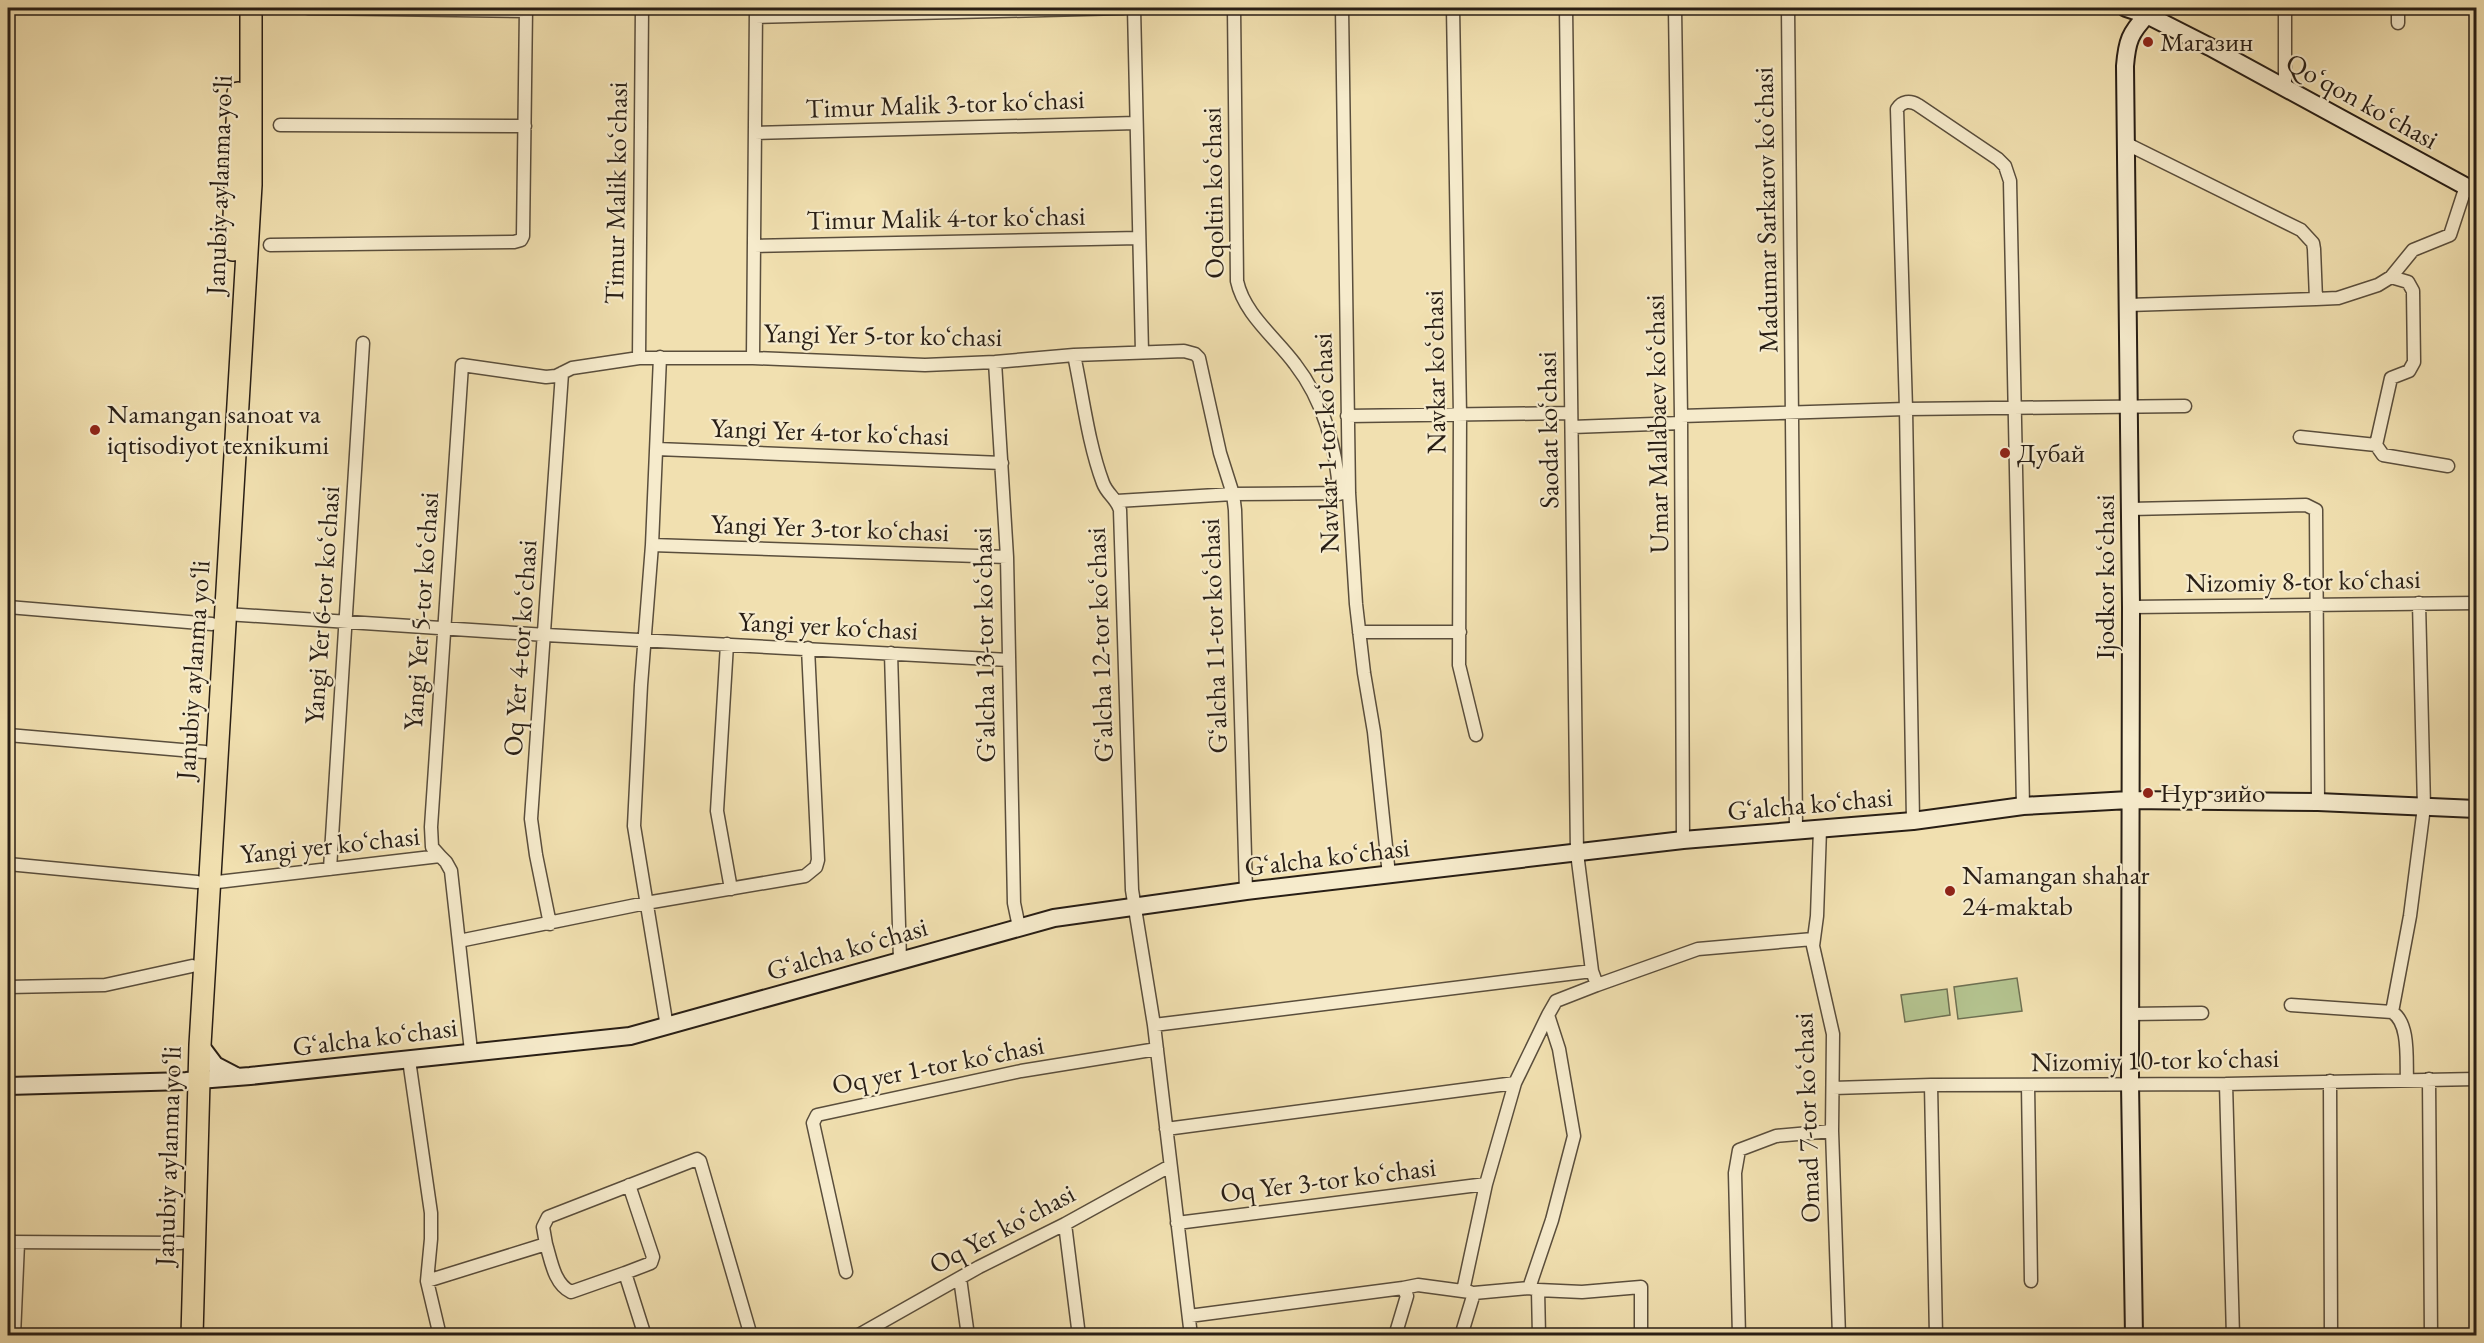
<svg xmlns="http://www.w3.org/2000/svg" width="2484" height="1343" font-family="'EB Garamond',serif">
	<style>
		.green { fill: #b4c38f; stroke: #6e7052; stroke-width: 1.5 }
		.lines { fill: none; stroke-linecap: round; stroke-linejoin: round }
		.street-casing { stroke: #5a4e3c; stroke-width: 15 }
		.secondary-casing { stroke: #281e15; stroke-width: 20 }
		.highway-casing { stroke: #281e15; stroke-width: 24 }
		.street { stroke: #f6ebcc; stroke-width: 12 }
		.secondary { stroke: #f6ebcc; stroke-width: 16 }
		.highway { stroke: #f1e0b0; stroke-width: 21 }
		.poi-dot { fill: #8f2418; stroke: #f6ebcc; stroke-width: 2 }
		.labels { text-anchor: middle; stroke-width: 4.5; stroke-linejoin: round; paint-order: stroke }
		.poi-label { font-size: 27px; fill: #281e15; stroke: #f6ebcc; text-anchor: start }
		.street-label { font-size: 27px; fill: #281e15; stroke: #f6ebcc }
	</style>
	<rect width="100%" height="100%" fill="#f1e0b0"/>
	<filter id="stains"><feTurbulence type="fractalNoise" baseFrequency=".00333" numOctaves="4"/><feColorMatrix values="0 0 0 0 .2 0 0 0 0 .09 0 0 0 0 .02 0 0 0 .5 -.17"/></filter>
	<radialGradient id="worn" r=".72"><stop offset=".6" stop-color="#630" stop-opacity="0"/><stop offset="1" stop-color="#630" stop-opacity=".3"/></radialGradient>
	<path class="green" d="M2017 978 2022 1011 1958 1019 1954 987Z
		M1947 989 1950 1015 1905 1022 1901 995Z"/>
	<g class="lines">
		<defs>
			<path id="street" d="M308 8 526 11
				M642 8 639 358H753L925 365 995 362 1074 355 1184 351 1195 354 1199 358 1220 453 1233 494 1349 493
				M1134 8 1142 352
				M1234 8 1237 281C1244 314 1276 338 1295 364 1323 400 1337 448 1339 494
				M1342 8 1349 493 1356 604 1364 673 1374 732 1389 875
				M1453 8 1460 415 1459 665 1476 735
				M1675 8 1681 416 1683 840
				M1788 8 1796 830
				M2398 8V23
				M756 17 1123 8
				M2285 88V8
				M280 125 525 126
				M755 133 1136 123
				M2125 143 2301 230 2313 243 2314 249 2316 299 2128 305
				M270 245 514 242 521 240 523 236 526 8
				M754 246 1139 238
				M2316 299 2338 298 2378 285 2391 277 2413 250 2450 235 2466 186
				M1074 355C1083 397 1088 443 1103 483 1107 494 1117 499 1120 510L1132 890 1154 1025 1191 1336
				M660 357 652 545 641 685 634 826 667 1027
				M753 358 756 8
				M995 362 1007 557 1014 903 1019 927
				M1347 416 1571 413
				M1681 416 1906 409 2185 406
				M1572 427 1681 423
				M2300 437 2376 445 2391 378 2409 371 2414 362 2413 291 2408 282 2391 277
				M2376 445 2383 455 2448 466
				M657 449 1002 463
				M1117 501 1233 494 1235 510 1246 891
				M2130 509 2306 505 2316 510 2318 802
				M652 545 1007 557
				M8 607 212 624
				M2131 607 2476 603
				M226 614 546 635 1009 660
				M1359 632H1460
				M727 644 717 811 731 889
				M891 653 900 960
				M8 735 205 752
				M1913 821 1906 409 1897 109C1902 101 1910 100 1918 105L1998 159 2005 166 2010 181 2023 806
				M1820 829 1817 916 1813 946 1833 1034 1832 1131 1839 1336
				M440 856 432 847 431 827 462 365 546 377 556 376 572 368 639 358
				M8 864 197 882
				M330 869 363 343
				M209 883 440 856 446 862 451 871 471 1051
				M550 924 536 855 531 819 562 373
				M459 941 646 903 805 876 816 867 818 860 808 648
				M1597 985 1698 949 1813 939
				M8 987 105 985 192 966
				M2291 1005 2392 1012 2410 916 2424 807 2419 603
				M2392 1012C2410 1023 2406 1060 2407 1079
				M2130 1014 2202 1013
				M1154 1025 1592 971
				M409 1060 431 1213V1239L427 1281 440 1336
				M2429 1079 2431 1336
				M2330 1081 2331 1336
				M2226 1084 2233 1336
				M1931 1085 1936 1336
				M2028 1085 2031 1281
				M1833 1088 1931 1085 2226 1084 2476 1079
				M1166 1129 1515 1083
				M1177 1223 1486 1184
				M1065 1224 1079 1336
				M8 1242 181 1243
				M546 1244C551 1260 554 1284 571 1292L625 1273 645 1336
				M846 1272 813 1123 817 1115 1021 1071 1157 1049
				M625 1273 651 1263 653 1257 629 1185
				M960 1278 968 1336
				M427 1281 546 1244 543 1227 548 1217 697 1159 700 1161 751 1336
				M1403 1288 1418 1285 1470 1292
				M1538 1290 1582 1292 1641 1287V1336
				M1463 1291 1486 1184 1515 1083 1548 1015
				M1189 1316 1403 1288 1407 1296 1395 1336
				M14 1336 18 1243
				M857 1336 979 1267 1065 1224 1170 1166
				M1461 1336 1474 1293 1529 1288
				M1539 1336 1538 1290 1529 1288 1552 1220 1574 1136 1559 1049 1548 1015 1556 1001 1597 985 1592 971 1577 853 1566 8
				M1739 1336 1735 1173 1739 1150 1776 1136 1832 1131"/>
			<path id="secondary" d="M2126 8 2147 15 2210 47 2476 192
				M200 1045 215 1065 238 1077
				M8 1086 186 1081 250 1076 630 1036 1054 918 1246 891 1683 840 1913 821 2023 806 2129 800 2318 802 2476 809
				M2134 1336 2130 1084 2131 607 2125 66C2127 41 2130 33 2147 15"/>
			<path id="highway" d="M233 250 238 93
				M192 1336 200 1045 251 185V8"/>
		</defs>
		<use href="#street" class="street-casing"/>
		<use href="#secondary" class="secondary-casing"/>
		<use href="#highway" class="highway-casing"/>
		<use href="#street" class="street"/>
		<use href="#secondary" class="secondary"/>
		<use href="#highway" class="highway"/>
	</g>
	<g class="poi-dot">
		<circle cx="2148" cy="42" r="6"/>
		<circle cx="95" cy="430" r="6"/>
		<circle cx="2005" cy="453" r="6"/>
		<circle cx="2148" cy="793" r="6"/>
		<circle cx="1950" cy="891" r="6"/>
	</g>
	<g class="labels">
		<g class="poi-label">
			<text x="2160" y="51">Магазин</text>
			<text x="107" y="423">Namangan sanoat va<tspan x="107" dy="31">iqtisodiyot texnikumi</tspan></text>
			<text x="2017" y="462">Дубай</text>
			<text x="2160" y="802">Нур зийо</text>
			<text x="1962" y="884">Namangan shahar<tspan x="1962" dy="31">24-maktab</tspan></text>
		</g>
		<g class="street-label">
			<text transform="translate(2362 101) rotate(29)" y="9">Qoʻqon koʻchasi</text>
			<text transform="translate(945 104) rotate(-2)" y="9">Timur Malik 3-tor koʻchasi</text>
			<text transform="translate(219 185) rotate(-88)" y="9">Janubiy aylanma yoʻli</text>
			<text transform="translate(616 193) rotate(-89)" y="9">Timur Malik koʻchasi</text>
			<text transform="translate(1213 193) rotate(-91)" y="9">Oqoltin koʻchasi</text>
			<text transform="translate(1766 210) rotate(-91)" y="9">Madumar Sarkarov koʻchasi</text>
			<text transform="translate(946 218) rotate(-1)" y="9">Timur Malik 4-tor koʻchasi</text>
			<text transform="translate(883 335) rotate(1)" y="9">Yangi Yer 5-tor koʻchasi</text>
			<text transform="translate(1435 372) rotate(-91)" y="9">Navkar koʻchasi</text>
			<text transform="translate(1657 424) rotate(-91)" y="9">Umar Mallabaev koʻchasi</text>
			<text transform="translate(1548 430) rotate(-91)" y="9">Saodat koʻchasi</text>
			<text transform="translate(830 432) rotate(2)" y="9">Yangi Yer 4-tor koʻchasi</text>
			<text transform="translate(1326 443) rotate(-92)" y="9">Navkar 1-tor koʻchasi</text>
			<text transform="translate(830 528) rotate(2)" y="9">Yangi Yer 3-tor koʻchasi</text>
			<text transform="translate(2105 577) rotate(-90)" y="9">Ijodkor koʻchasi</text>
			<text transform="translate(2303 581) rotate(-1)" y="9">Nizomiy 8-tor koʻchasi</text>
			<text transform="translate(322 605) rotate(-86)" y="9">Yangi Yer 6-tor koʻchasi</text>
			<text transform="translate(421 611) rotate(-86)" y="9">Yangi Yer 5-tor koʻchasi</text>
			<text transform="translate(828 626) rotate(3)" y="9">Yangi yer koʻchasi</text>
			<text transform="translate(1214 636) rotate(-92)" y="9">Gʻalcha 11-tor koʻchasi</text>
			<text transform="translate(984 645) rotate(-91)" y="9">Gʻalcha 13-tor koʻchasi</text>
			<text transform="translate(1100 645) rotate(-92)" y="9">Gʻalcha 12-tor koʻchasi</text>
			<text transform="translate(520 648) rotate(-86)" y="9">Oq Yer 4-tor koʻchasi</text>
			<text transform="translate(193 670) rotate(-86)" y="9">Janubiy aylanma yoʻli</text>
			<text transform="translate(1810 804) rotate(-5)" y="9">Gʻalcha koʻchasi</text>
			<text transform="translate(330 845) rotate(-6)" y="9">Yangi yer koʻchasi</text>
			<text transform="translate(1327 857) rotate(-7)" y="9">Gʻalcha koʻchasi</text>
			<text transform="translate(847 949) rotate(-16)" y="9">Gʻalcha koʻchasi</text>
			<text transform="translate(375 1037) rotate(-7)" y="9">Gʻalcha koʻchasi</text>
			<text transform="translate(2155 1060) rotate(-1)" y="9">Nizomiy 10-tor koʻchasi</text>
			<text transform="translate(938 1065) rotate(-11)" y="9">Oq yer 1-tor koʻchasi</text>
			<text transform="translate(1807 1118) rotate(-92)" y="9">Omad 7-tor koʻchasi</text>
			<text transform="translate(168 1156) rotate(-88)" y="9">Janubiy aylanma yoʻli</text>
			<text transform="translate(1328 1180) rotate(-7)" y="9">Oq Yer 3-tor koʻchasi</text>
			<text transform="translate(1002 1229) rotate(-28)" y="9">Oq Yer koʻchasi</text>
		</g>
	</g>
	<rect width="2484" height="1343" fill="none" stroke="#f1e0b0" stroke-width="30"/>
	<rect x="9" y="9" width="2466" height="1325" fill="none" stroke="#281e15" stroke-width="3"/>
	<rect x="15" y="15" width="2454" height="1313" fill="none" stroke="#281e15" stroke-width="1.5"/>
	<rect width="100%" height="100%" filter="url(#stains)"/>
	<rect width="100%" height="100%" fill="url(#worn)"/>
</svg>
